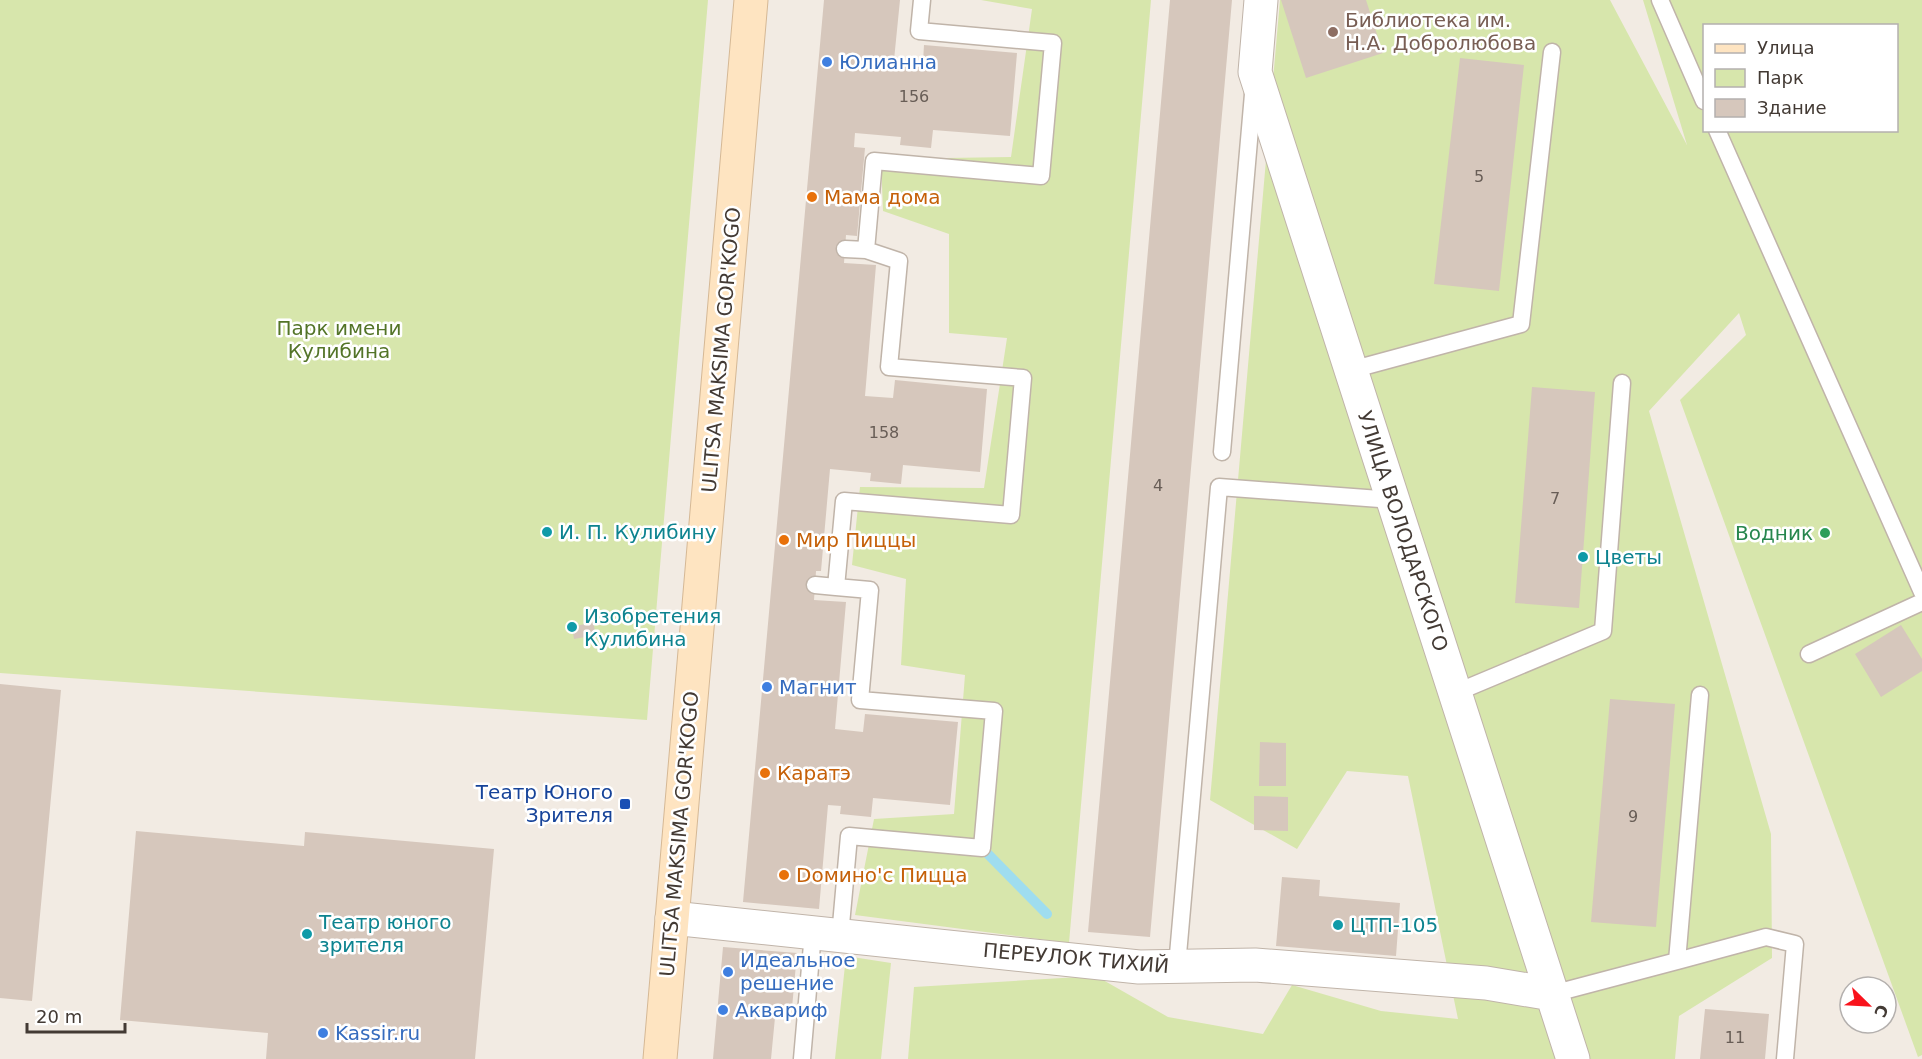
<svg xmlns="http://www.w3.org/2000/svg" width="1922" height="1059" font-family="'DejaVu Sans',sans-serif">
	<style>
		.green { fill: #d7e6ac; fill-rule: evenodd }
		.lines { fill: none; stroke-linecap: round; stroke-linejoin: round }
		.stream { stroke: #9fddef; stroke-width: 10 }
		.building { fill: #d6c7bc }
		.service-casing { stroke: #c0b4a9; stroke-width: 19 }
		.minor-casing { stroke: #c0b4a9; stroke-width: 35 }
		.secondary-casing { stroke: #d5b895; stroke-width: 35 }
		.service { stroke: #fff; stroke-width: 16 }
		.minor { stroke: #fff; stroke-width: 33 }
		.secondary { stroke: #fee4c1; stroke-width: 33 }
		.education-dot { fill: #8d6e63; stroke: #fff; stroke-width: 2 }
		.shop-dot { fill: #3f7fe0; stroke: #fff; stroke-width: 2 }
		.food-dot { fill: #e8710a; stroke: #fff; stroke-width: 2 }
		.culture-dot { fill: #0f9aa8; stroke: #fff; stroke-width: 2 }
		.leisure-dot { fill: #2e9e5b; stroke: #fff; stroke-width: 2 }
		.transit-dot { fill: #1a4fb4; stroke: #fff; stroke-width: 2 }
		.labels { text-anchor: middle; stroke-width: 5; stroke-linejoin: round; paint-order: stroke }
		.number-label { font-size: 16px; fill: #685d56 }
		.education-label { font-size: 20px; fill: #785e54; stroke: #fff; text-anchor: start }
		.shop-label { font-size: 20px; fill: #366cbe; stroke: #fff; text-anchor: start }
		.food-label { font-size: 20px; fill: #c56008; stroke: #fff; text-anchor: start }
		.park-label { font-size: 20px; fill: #537428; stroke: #fff }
		.street-label { font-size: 20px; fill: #433a34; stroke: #fff }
		.culture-label { font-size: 20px; fill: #0d838f; stroke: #fff; text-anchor: start }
		.leisure-label { font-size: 20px; fill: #27864d; stroke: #fff; text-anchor: end }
		.transit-label { font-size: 20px; fill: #164399; stroke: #fff; text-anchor: end }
	</style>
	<rect width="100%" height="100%" fill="#f2ebe3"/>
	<path class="green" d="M0 0H708L647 720 0 673Z
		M981 0H1151L1069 943 855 915 874 819 954 814 965 675 901 665 906 579 852 565 860 487 984 488 1007 338 949 333V234L883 211 881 159 1011 157 1032 9Z
		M1280 0H1610L1687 145 1643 0H1922V1055L1918 1057 1680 400 1746 335 1739 313 1649 411 1771 834 1772 958 1679 1016 1675 1059H908L914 987 1096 976 1168 1017 1263 1034 1292 985 1381 1011 1458 1019 1408 776 1347 771 1297 849 1210 800ZM1704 26H1896V130H1704Z
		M846 956 891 963 881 1059H835Z"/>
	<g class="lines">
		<path class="stream" d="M982 848 1047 914"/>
	</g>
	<path class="building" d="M824 0H900L894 60 923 62 924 45 1017 53 1010 136 933 130 931 148 900 145 901 137 855 133 854 147 865 148 857 236 846 235 844 263 876 265 865 396 893 398 895 380 987 389 980 472 903 465 901 484 870 481 871 473 830 469 821 571H816L814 600 846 602 835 729 863 732 865 714 958 722 950 805 873 798 871 817 840 814 841 806 828 805 819 909 743 902Z
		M1170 0H1232L1150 937 1088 932Z
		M1281 0H1366L1383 53 1306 78Z
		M1460 58 1524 65 1499 291 1434 284Z
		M1532 387 1595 392 1579 608 1515 603Z
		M593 622 596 635 574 639 572 627Z
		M1901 625 1922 659V671L1881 697 1855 654Z
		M0 684 61 690 32 1001 0 998Z
		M1610 699 1675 704 1656 927 1591 922Z
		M1260 742 1286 743V786H1259Z
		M1254 796 1288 797V831L1254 830Z
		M136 831 304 846 305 832 494 849 475 1059H266L268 1033 120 1020Z
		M1282 877 1320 880 1319 896 1400 903 1396 956 1276 946Z
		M723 947 797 953 792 1008 776 1007 771 1059H713Z
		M1705 1009 1769 1014 1765 1059H1700Z"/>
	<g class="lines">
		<defs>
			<path id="service" d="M1660 0 1704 101
				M1717 130 1922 592
				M845 249 866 250
				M1351 370 1521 324 1552 52
				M1222 452 1253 94
				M815 585 836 587
				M1809 654 1922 602
				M1455 693 1603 631 1622 383
				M840 936 849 836 982 848 994 711 860 700 870 590 836 587 844 501 1011 515 1023 378 889 367 899 261 866 250 874 161 1041 176 1053 43 919 31 922 0
				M1677 961 1766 937 1795 944 1785 1059
				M1177 966 1219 487 1393 500
				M1552 994 1677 961 1700 695
				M802 1059 813 933"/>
			<path id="minor" d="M1261 0 1255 72 1573 1059
				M672 918 1139 967 1255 965 1486 983 1552 994"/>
			<path id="secondary" d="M660 1059 751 0"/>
		</defs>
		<use href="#service" class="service-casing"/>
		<use href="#minor" class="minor-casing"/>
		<use href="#secondary" class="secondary-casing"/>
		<use href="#service" class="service"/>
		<use href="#minor" class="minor"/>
		<use href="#secondary" class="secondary"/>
	</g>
	<circle class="education-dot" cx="1333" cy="32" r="6"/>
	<g class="shop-dot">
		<circle cx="827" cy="62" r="6"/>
		<circle cx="767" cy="687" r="6"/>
		<circle cx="728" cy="972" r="6"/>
		<circle cx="723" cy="1010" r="6"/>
		<circle cx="323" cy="1033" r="6"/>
	</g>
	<g class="food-dot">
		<circle cx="812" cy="197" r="6"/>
		<circle cx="784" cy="540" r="6"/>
		<circle cx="765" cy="773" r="6"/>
		<circle cx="784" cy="875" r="6"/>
	</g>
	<g class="culture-dot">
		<circle cx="547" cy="532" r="6"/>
		<circle cx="1583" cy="557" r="6"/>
		<circle cx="572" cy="627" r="6"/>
		<circle cx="1338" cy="925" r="6"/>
		<circle cx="307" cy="934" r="6"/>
	</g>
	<circle class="leisure-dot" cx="1825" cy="533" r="6"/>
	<rect class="transit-dot" x="619" y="798" width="12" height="12" rx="3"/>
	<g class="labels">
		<g class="number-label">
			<text x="914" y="102">156</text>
			<text x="1479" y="182">5</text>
			<text x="884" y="438">158</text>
			<text x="1158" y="491">4</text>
			<text x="1555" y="504">7</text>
			<text x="1633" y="822">9</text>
			<text x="1735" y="1043">11</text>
		</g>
		<g class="education-label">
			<text x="1345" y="27">Библиотека им.<tspan x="1345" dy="23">Н.А. Добролюбова</tspan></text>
		</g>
		<g class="shop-label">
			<text x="839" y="69">Юлианна</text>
			<text x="779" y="694">Магнит</text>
			<text x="740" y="967">Идеальное<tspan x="740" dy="23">решение</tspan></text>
			<text x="735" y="1017">Аквариф</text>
			<text x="335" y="1040">Kassir.ru</text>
		</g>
		<g class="food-label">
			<text x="824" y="204">Мама дома</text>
			<text x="796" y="547">Мир Пиццы</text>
			<text x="777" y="780">Каратэ</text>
			<text x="796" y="882">Dомино'с Пицца</text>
		</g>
		<g class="park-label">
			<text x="339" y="335">Парк имени<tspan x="339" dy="23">Кулибина</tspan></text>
		</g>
		<g class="street-label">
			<text transform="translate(721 350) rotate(-85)" y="7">ULITSA MAKSIMA GOR'KOGO</text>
			<text transform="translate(1403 531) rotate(72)" y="7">УЛИЦА ВОЛОДАРСКОГО</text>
			<text transform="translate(679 834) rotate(-85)" y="7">ULITSA MAKSIMA GOR'KOGO</text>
			<text transform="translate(1076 958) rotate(5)" y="7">ПЕРЕУЛОК ТИХИЙ</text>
		</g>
		<g class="culture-label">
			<text x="559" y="539">И. П. Кулибину</text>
			<text x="1595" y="564">Цветы</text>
			<text x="584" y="623">Изобретения<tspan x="584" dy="23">Кулибина</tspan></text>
			<text x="319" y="929">Театр юного<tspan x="319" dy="23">зрителя</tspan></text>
			<text x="1350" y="932">ЦТП-105</text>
		</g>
		<g class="leisure-label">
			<text x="1813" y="540">Водник</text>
		</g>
		<g class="transit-label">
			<text x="613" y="799">Театр Юного<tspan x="613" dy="23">Зрителя</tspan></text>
		</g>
	</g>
	<rect x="1703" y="24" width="195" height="108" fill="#ffffff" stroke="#b4b0ae" stroke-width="1.5"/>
	<rect x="1715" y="44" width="30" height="9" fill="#fee4c1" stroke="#b4b0ae" stroke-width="1.5"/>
	<text x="1757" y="54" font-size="18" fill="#433a34">Улица</text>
	<rect x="1715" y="69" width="30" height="18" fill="#d7e6ac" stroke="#b4b0ae" stroke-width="1.5"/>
	<text x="1757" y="84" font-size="18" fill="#433a34">Парк</text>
	<rect x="1715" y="99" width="30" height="18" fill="#d6c7bc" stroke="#b4b0ae" stroke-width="1.5"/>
	<text x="1757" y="114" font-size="18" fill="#433a34">Здание</text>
	<g transform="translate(1868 1005) rotate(114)"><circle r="28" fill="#ffffff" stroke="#b4b0ae" stroke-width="1.5"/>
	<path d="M0-4.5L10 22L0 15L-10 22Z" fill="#f9131c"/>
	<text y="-9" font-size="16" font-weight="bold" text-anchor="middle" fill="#433a34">С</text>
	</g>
	<path d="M27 1023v9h98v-9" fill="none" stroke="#433a34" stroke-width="3"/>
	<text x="36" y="1023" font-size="18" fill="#433a34" stroke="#ffffff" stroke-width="4.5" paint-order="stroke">20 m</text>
</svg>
